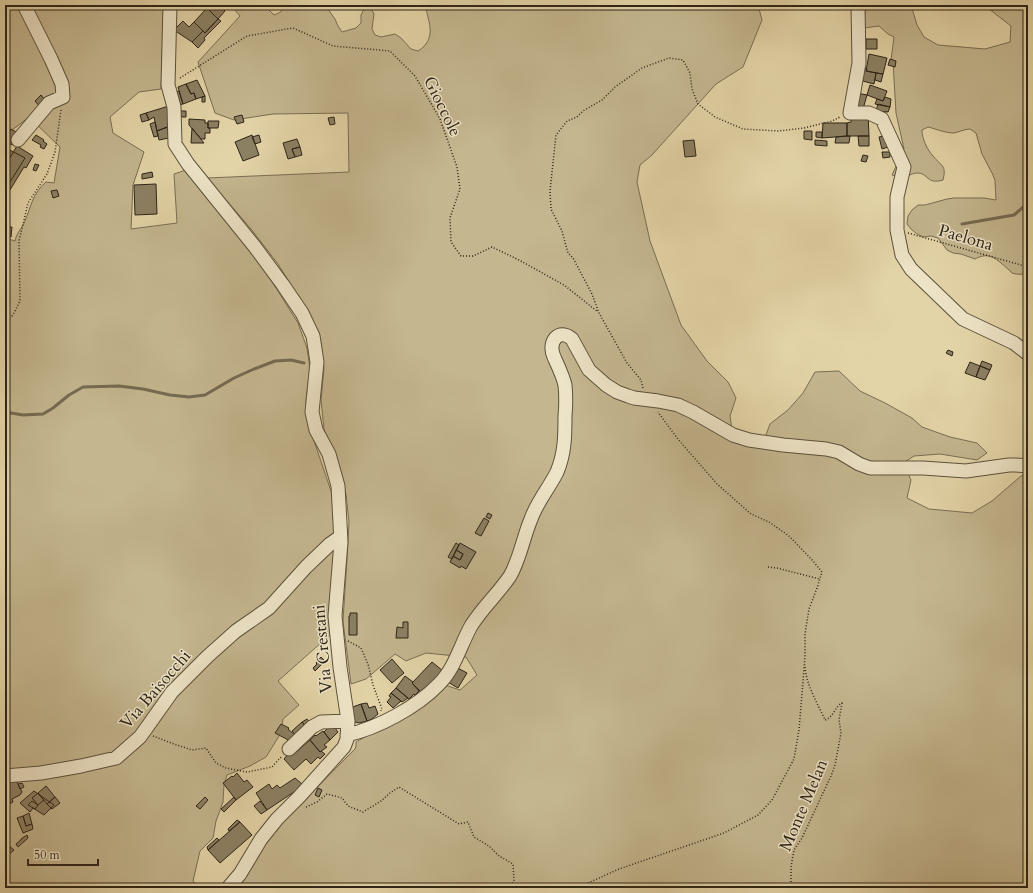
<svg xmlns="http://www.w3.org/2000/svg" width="1033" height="893" font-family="Cardo,serif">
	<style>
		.green { fill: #c4b68f; stroke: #796e54 }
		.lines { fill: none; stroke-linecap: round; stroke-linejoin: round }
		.stream { stroke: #756a51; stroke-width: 3 }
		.building { fill: #8c8063; stroke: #2e2519 }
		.minor-casing { stroke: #5b513c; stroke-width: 15 }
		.path { stroke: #2e2519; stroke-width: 1.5; stroke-dasharray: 1 2; stroke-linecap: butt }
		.minor { stroke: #ede3c6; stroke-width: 13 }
		.labels { text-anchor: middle; stroke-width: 3; stroke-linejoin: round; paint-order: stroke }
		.street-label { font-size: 17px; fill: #2e2519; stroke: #ede3c6 }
	</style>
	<rect width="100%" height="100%" fill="#e3d4a7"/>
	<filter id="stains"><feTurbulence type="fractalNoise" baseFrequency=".005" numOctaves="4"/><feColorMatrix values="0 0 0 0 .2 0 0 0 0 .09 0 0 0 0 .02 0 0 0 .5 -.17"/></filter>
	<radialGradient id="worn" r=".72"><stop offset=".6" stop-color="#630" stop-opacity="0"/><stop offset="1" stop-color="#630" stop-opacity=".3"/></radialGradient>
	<path class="green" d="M5 5H164L161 89 139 92 110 117 113 133 144 152 133 185 131 229 177 223 174 174 186 170 266 272 298 323 307 348 310 369 306 400 311 432 333 497 335 522 331 634 278 681 299 705 283 719 281 733 266 757 250 766 227 775 224 785 223 802 216 821 213 838 200 851 193 881 200 888H5V238L15 241C16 234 22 228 25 221 31 206 33 193 46 182L54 183 60 147 29 117 7 134 5 147Z
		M238 5H266L269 10 274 15C279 13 284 11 284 5H325L335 19 338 26 342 32 356 28 361 23V15L364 9 371 8 374 14 372 29 375 35 381 37 395 34 401 38 411 49 418 51C437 39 429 23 425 5H758L762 20 743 67 716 84 652 155 640 165 637 182 650 241 681 325 707 361 728 382 736 398 730 416 732 430 764 440 770 424 788 410 803 393 815 372 839 371 860 391 885 403 912 418 922 427 950 437 977 443 987 453 977 460 940 454 914 456 903 463 911 480 907 498 929 509 972 513 992 501 1021 476 1028 475V888H233L270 835 355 749 356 746V742L411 711 445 685 460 690 477 675 466 657 426 653 406 661 395 654 366 679 351 684 343 621 347 559 349 522 346 494 324 429 321 400 324 368 321 344 311 317 278 264 251 229 207 178 349 172 348 113 273 114 234 120 215 113 198 62 240 16 234 9Z
		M871 5H911L917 25 924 37 938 45 985 49 1010 42 1011 26 984 5H1028V274C1023 274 1017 275 1012 273 1011 272 1009 270 1008 269 996 259 990 251 975 259L961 254 953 253 947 250 938 238 931 236 923 237 917 234 911 229 907 224 908 216 912 210 918 205H925L947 199 954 198H984L996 200 995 180 992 173 982 154 976 133 970 129C965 129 959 132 954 133 945 133 936 129 928 127L922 130C922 139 927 149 933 156 941 166 947 165 943 180 926 185 929 173 917 173 913 173 908 176 904 177 900 178 896 176 892 175L904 149 896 113 893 62 891 60 894 37 888 34 879 26 864 28 865 10Z"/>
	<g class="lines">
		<path class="stream" d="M962 224 1014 215 1028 203
			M5 412 23 415 43 414 53 408 69 395 83 387 119 386 143 389 170 395 189 397 205 395 234 378 254 369 275 361 291 360 304 363"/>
	</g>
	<path class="building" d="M209 5H219L225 11 218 19 206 7Z
		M207 8 218 19 205 33 194 22Z
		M218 19 221 21 204 38 205 40 198 48 192 42 203 31 205 33Z
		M183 21 189 27 194 22 203 31 192 42 174 30Z
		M866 39H877V49H866Z
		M869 54 887 58 883 74 866 71Z
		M890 59 896 61 895 67 888 65Z
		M862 67 867 69 866 71 876 73 874 84 859 80Z
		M876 73 883 74 881 82 875 80Z
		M197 80 205 96 196 99 194 93 191 94 186 84Z
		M186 84 191 94 194 93 196 99 183 104 178 87Z
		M870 85 887 91 883 101 867 95Z
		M179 91 183 104 178 105 174 93Z
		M857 93 867 95 863 109 853 106Z
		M41 95 47 103 41 108 35 101Z
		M205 96V102H202V97Z
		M885 97 891 99 890 107 875 104 877 99 883 101Z
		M878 104 890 107 888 112 876 111Z
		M172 105 173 125 157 131 154 117 149 120 146 113Z
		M178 111H186V117H182Z
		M146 113 149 120 142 122 140 115Z
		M868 114 869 136H847V123L851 122V115Z
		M242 115 244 122 237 124 234 117Z
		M334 117 335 124 330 125 328 118Z
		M189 119 205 120V123H208V128H210V133H205V139H201L189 125Z
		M208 121H219L218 128H208Z
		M155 122 158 136 154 137 150 124Z
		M823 123H847V136L822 138Z
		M167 127 169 138 159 140 157 131Z
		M192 128 204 143H191Z
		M11 129 18 133 12 145 7 142 9 138 7 137Z
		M804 131H812V140L804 139Z
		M816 132H822V138L816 137Z
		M36 135 44 140 43 141 47 144 44 149 40 147 41 145 32 140Z
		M252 135 259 155 243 161 235 142Z
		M259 135 261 142 255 144 252 137Z
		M847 136H850L849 143H835L836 137Z
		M858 136H869V146H859Z
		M884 136 888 147 882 149 879 137Z
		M297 139 300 147 292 149 295 157 288 159 283 143Z
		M694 140 696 156 685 157 683 141Z
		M815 140 827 141V146L815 145Z
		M17 146 33 156 26 168 24 167 5 198V166Z
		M300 147 302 155 295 157 292 149Z
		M8 149 25 158 5 190V154Z
		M882 152H890V157L883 158Z
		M863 155 868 156 866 162 861 161Z
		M35 164 39 165 36 171 33 170Z
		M152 172 153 177 142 179V174Z
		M156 184 157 214 135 215 134 185Z
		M57 190 59 196 53 198 51 191Z
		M6 227H12L11 237 5 236Z
		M948 350 953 352 952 356 946 353Z
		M982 361 992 365 990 370 980 366Z
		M970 362 980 366 976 377 965 373Z
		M980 366 990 370 985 380 976 377Z
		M488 513 492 515 490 519 486 517Z
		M484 518 489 521 481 536 475 533Z
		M456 543 459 545 452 559 448 557Z
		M460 543 476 552 466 569 461 566 460 568 450 562 453 556 460 560 463 554 456 550Z
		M456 550 463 554 460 560 453 556Z
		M350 613H357V635H349V616H350Z
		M403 622H408V638H396L397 627 403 628Z
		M321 657 325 661 315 671 313 668 317 664 316 663Z
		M392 659 404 673 392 683 380 670Z
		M432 662 443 671 422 693 412 683Z
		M454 666 467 673 458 688 446 681Z
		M405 676 413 682 412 683 419 691 415 695 414 694 409 699 396 688Z
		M396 688 408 698 402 702 391 693Z
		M391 693 401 701 393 708 387 702 391 697 389 696Z
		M367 703 369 708 375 706 378 714 372 719 367 721 361 704Z
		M361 704 367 721 359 723 355 722 350 708Z
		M307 719 312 725 308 729 302 722Z
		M302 722 308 729 298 738 292 731Z
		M281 724 289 728 288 729 298 738 294 743 275 733Z
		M332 724 338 732 330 740 324 732Z
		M323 731 330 740 324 745 327 747 320 752 310 740 315 735 316 736Z
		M310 740 320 752 321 751 325 754 320 759 318 757 311 764 306 759 294 770 284 759 293 749 296 752Z
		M237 773 244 782 247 780 253 787 236 800 223 783 232 776 233 777Z
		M295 778 302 784 297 790 267 810 256 793 269 784 272 789 277 785 280 788Z
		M16 780 22 792 20 795 12 799 13 802 5 806V785Z
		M22 783 24 787 20 789 18 784Z
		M46 786 55 797 47 804 38 793Z
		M318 788 322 790 319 797 315 795Z
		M34 791 54 805 44 815 33 808 30 812 20 803Z
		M38 793 44 800 38 805 32 798Z
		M5 794 10 803 5 806Z
		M55 797 60 803 52 809 47 804Z
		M205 797 208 800 200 809 196 806Z
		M234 797 236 800 224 812 221 809Z
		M32 801 38 805 35 809 28 805Z
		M260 801 267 810 261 814 254 806Z
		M29 813 32 824 26 826 23 816Z
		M23 816 26 826 32 824 33 829 23 833 17 818Z
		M237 820 240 822 229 831 228 829Z
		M240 822 252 835 220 863 208 850Z
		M27 835 28 838 18 847 16 844 21 840V839Z
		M217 838 219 840 208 850 207 847Z
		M8 845 14 850 7 856 5 854V848Z"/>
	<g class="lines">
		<defs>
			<path id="minor" d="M170 5 168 85 174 107 175 144 188 164 255 247 283 285 302 313 313 336 317 362 312 412 316 430 329 454 338 486 341 542 335 616 340 667 348 721 347 739 344 747 299 797 277 819 261 839 240 874 228 888
				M858 5 859 63 850 113H869L882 119 904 167 897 197V230L902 255 911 269 963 319 1014 343 1028 354
				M18 140 49 103 63 97 62 84 51 59 24 5
				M347 735C378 728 417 707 439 684 455 668 460 646 471 626 482 608 498 594 510 576 520 559 523 538 531 519 537 502 549 488 557 472 565 453 565 435 565 416 566 405 566 395 565 385 563 376 558 366 554 357 547 342 559 327 572 339L589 370 606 385 617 392 628 396 634 398 658 401 678 405 693 412 733 435 749 440 783 445 826 449 839 452 859 464 870 468H923L966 471 1009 465H1016L1028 466
				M289 749 312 727 321 722 348 721
				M5 776 41 773 81 766 116 758 140 737 172 692 208 656 236 631 269 608 306 567 330 544 340 537"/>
		</defs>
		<use href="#minor" class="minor-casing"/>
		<path class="path" d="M180 78 247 36 293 28 333 46 390 51 415 76 440 119 457 167 460 189 450 218 451 242 461 256H473L492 247 519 260 564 285 598 312
			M908 233 1028 267
			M5 322 13 315 20 301 19 241 28 203 47 174 55 152 61 110
			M643 388 641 380 627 363 599 313 592 294 573 258 568 253 562 231 551 209 550 191 556 135 567 121 577 117 583 111 602 100 615 87 642 68 669 58 683 60 690 73 692 89 698 104 715 117 743 129 778 131 804 128 832 121 840 117
			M768 567 777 568 820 579
			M348 641 361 648 368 664 373 685 382 709 381 711
			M153 736 174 744 192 750 206 748 216 763 226 768 247 772 272 767 282 756
			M306 807 317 802 327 794 342 798 348 806 363 812 381 801 390 793 399 787 459 824 468 822 474 837 489 846 499 856 513 864 514 880 510 888
			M577 888 619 869 724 833 758 815 772 800 794 759 799 730 805 657V634L809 609 817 588 822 572 813 561 789 536 769 522 751 514 717 484 677 438 658 412
			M791 888V867L794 850 802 838 831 776 835 765 841 733 839 720 842 703C835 706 834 717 825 720 818 704 805 683 805 665"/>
		<use href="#minor" class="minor"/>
	</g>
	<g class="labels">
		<g class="street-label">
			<text transform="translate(443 106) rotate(64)" y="6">Gioccole</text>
			<text transform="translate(966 237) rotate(16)" y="6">Paelona</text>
			<text transform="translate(322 649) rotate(-95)" y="6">Via Crestani</text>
			<text transform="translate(155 689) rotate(-49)" y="6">Via Baisocchi</text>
			<text transform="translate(803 805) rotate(-67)" y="6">Monte Melan</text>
		</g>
	</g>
	<rect width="1033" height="893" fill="none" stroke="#e3d4a7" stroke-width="20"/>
	<rect x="6" y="6" width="1021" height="881" fill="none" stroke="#2e2519" stroke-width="2"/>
	<rect x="10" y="10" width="1013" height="873" fill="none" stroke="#2e2519"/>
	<path d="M28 859v6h70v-6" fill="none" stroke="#2e2519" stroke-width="2"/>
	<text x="34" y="859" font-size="12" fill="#2e2519" stroke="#ede3c6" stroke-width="3" paint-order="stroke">50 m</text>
	<rect width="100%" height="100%" filter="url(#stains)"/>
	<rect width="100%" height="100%" fill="url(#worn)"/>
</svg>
